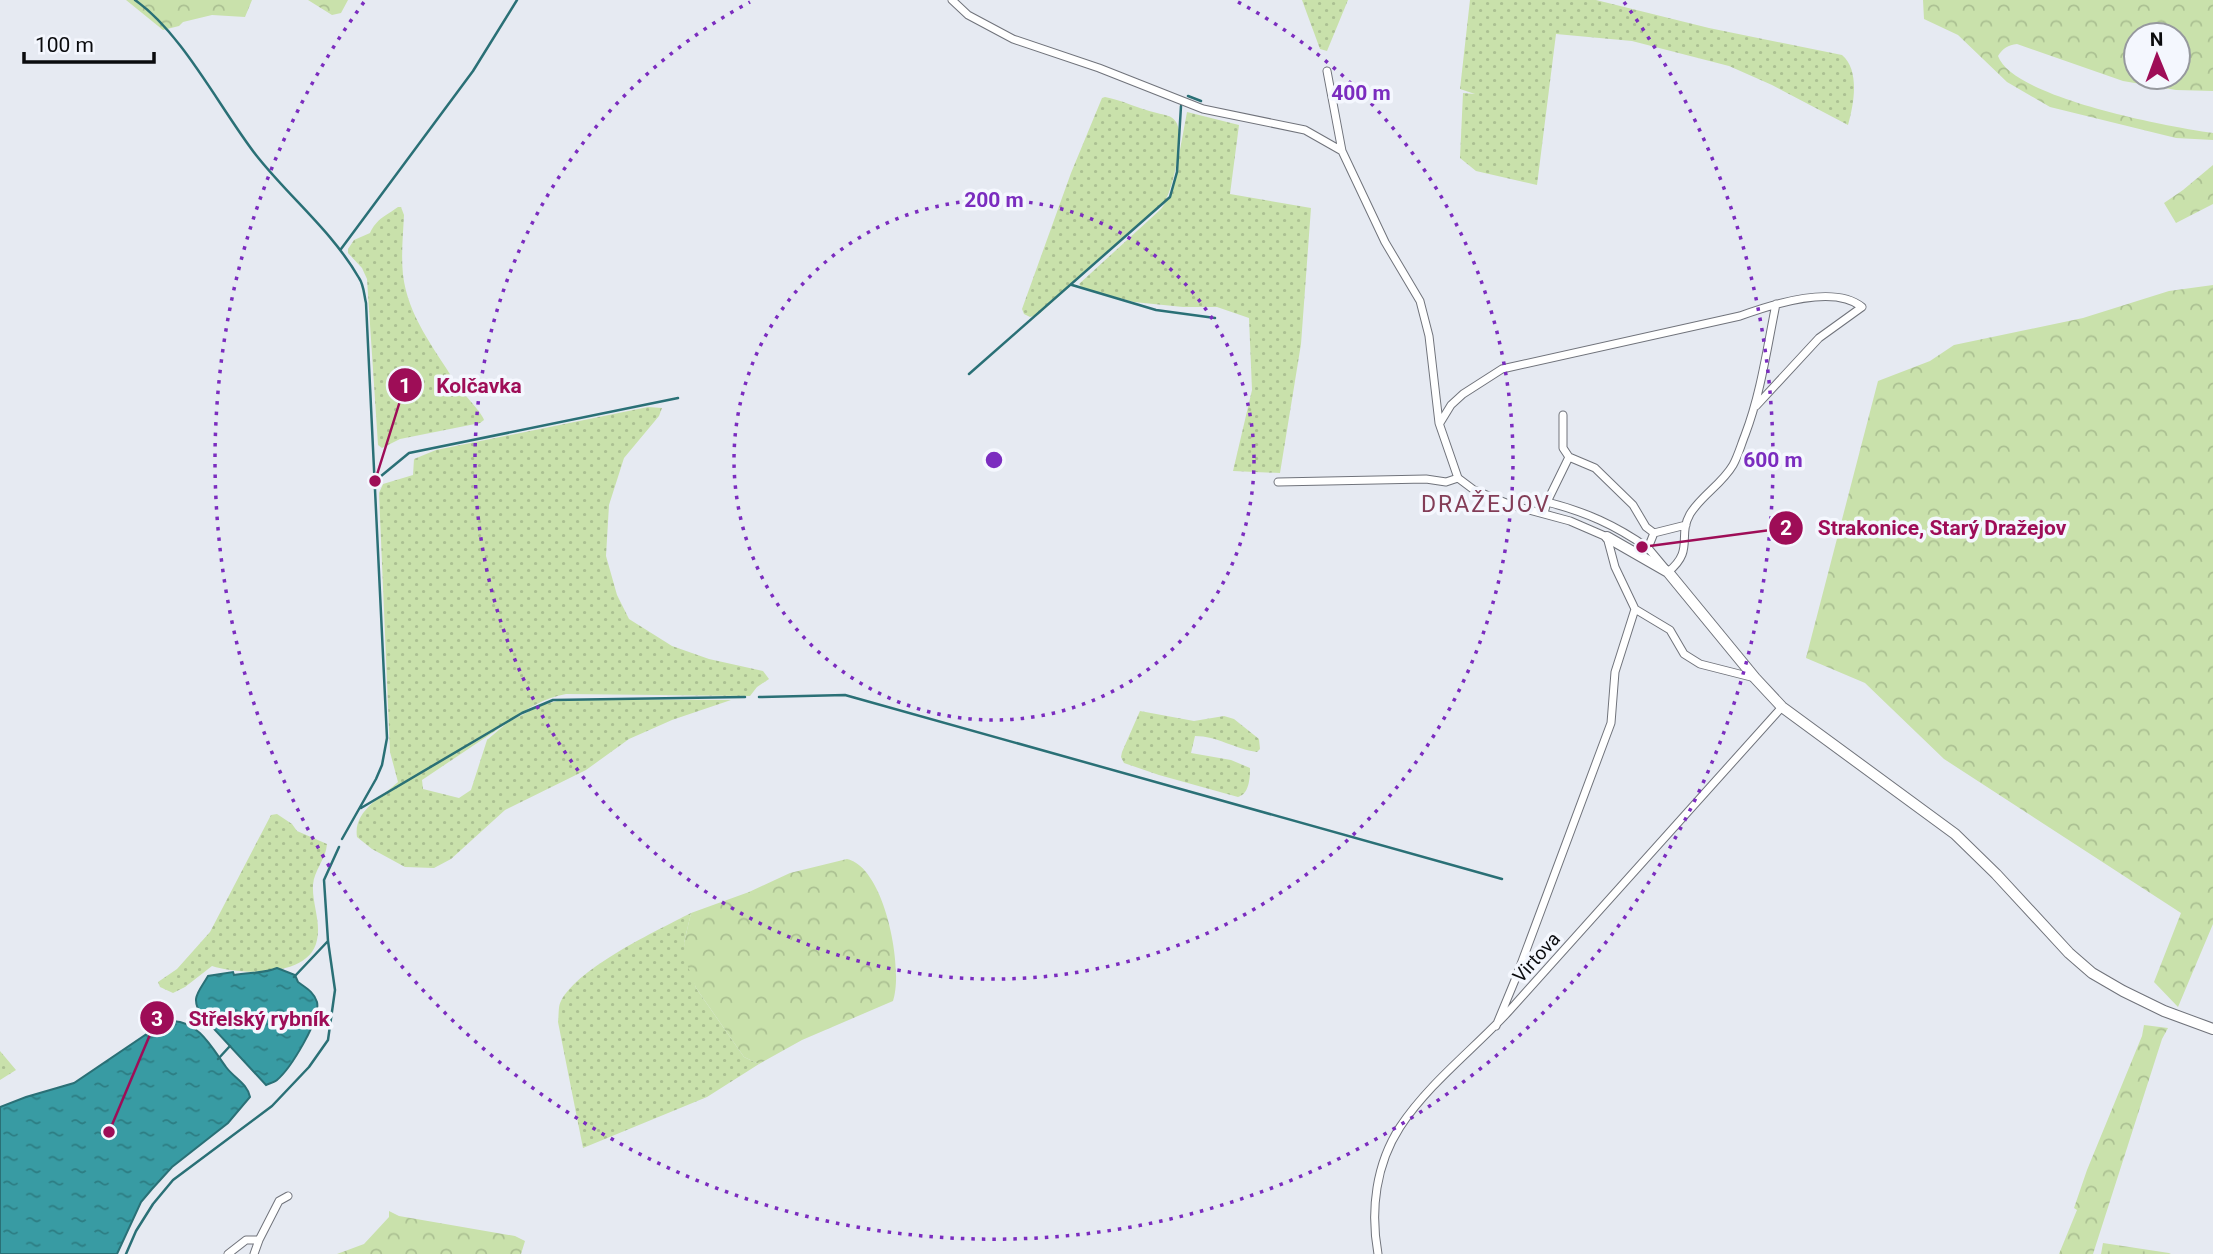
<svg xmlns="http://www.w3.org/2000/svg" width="2213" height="1254" font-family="Roboto,sans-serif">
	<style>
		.grass { fill: url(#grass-dots); fill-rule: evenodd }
		.forest { fill: url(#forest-crowns); fill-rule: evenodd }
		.wetland { fill: url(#wetland-marsh) }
		.water { fill: url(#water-ripples); stroke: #2a7076; stroke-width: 2 }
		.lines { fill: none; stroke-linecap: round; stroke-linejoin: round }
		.stream { stroke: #2a7076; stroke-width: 2.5 }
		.street-casing { stroke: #70737b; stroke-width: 9 }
		.secondary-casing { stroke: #70737b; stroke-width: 12 }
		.street { stroke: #fff; stroke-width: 7 }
		.secondary { stroke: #fff; stroke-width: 10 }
		.ring { fill: none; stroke: #7b2cbf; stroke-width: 3.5; stroke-dasharray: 3.5 7 }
		.labels { text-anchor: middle; stroke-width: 7; stroke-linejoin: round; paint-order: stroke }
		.street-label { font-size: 19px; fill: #0a0b0e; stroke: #f4f7fe }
		.quarter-label { font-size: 23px; letter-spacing: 2px; fill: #833d57; stroke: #f4f7fe }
		.centre { fill: #7b2cbf; stroke: #f4f7fe; stroke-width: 3.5 }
		.ring-label { font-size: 21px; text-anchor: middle; font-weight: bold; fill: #7b2cbf; stroke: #f4f7fe; stroke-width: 7; stroke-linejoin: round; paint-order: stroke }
		.leader { fill: none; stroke: #9e0d57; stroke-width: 2.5 }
		.callout-dot { fill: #9e0d57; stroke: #f4f7fe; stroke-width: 2.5 }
		.mark-label { font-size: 21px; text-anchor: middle; font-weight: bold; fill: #fff }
		.callout-label { font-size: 21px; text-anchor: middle; font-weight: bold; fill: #9e0d57; stroke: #f4f7fe; stroke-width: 7; stroke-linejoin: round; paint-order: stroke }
	</style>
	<defs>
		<pattern id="grass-dots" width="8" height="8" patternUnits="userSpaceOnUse" patternTransform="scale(1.75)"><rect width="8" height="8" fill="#c9e1ab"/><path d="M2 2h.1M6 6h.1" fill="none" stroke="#abc092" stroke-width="1.8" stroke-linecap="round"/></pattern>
		<pattern id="forest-crowns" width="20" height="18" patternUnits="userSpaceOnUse" patternTransform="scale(1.75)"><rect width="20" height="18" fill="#c9e1ab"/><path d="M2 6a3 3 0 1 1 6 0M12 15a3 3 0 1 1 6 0" fill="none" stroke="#abc092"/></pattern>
		<pattern id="wetland-marsh" width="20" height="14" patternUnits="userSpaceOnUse" patternTransform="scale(1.75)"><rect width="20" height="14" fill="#c9e1ab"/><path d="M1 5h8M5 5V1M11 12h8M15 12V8" fill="none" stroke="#abc092"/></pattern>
		<pattern id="water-ripples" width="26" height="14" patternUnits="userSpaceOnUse" patternTransform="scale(1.75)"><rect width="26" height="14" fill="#389ba3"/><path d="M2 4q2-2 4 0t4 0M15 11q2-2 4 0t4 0" fill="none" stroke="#2d7d83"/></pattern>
	</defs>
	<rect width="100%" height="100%" fill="#e6eaf2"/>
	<path class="grass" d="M1302 0H1348L1327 51 1320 49Z
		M1470 0H1596L1709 28 1842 55C1860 70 1854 104 1848 125L1772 85 1729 66 1632 41 1556 34 1537 185 1476 171 1460 158 1463 93 1475 94 1460 89Z
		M1105 97C1122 100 1139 109 1157 113 1164 115 1172 115 1176 122 1185 135 1173 189 1165 201L1038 315 1030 317 1024 314 1022 309 1071 173 1102 98Z
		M1187 112 1239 125 1230 194 1311 208 1301 344 1280 473 1233 471 1252 390 1249 318 1217 307H1183L1134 302 1082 288 1079 284 1161 209 1172 193Z
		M398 207H401L404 215C403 235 401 255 403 275 408 316 434 348 455 382 461 392 482 412 484 420L480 423 400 439 382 448 378 445 367 279 362 268 348 253V249L354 240 370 233C377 218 386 216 398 207Z
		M648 407 662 408 659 416 624 458 609 505 606 556 617 595 629 619 672 646 709 659 763 671 769 679 757 687 750 696 566 694C545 698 527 708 510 721L542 705 565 699 731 700 672 720 629 739 586 770 505 810 451 859 434 868 405 867 372 849 357 837C353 811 381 798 398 782L390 752 379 493 383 484 413 475 414 459 436 450ZM507 723 487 740 471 790 459 798 423 789 422 780Z
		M1140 711 1194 721 1224 716 1234 719 1259 739 1260 749 1257 752C1235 749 1217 736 1195 736L1191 753 1231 760 1250 768C1250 779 1249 794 1238 797L1159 775 1124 763 1121 757 1122 752Z
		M277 814 292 824 297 831 327 844C326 859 314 870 313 885 312 903 321 922 317 940 310 978 240 975 212 966L185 987 173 993 160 987 158 982 177 969 210 932 271 815Z
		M691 913 684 943 696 988 744 1057 759 1064 707 1097 583 1148 558 1022C559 1015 558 1006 561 1001 579 967 656 931 691 913Z
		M0 1051 16 1070 0 1080Z"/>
	<path class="forest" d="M126 0H252L245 17 212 15 183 22 179 26 163 30Z
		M308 0H348L341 13 332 15Z
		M1923 0H2213V91L2176 90 2123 81 2017 44C2008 45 2003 48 1998 56 2013 98 2170 127 2213 133V140L2176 138 2050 107 2007 82 1958 35 1924 19ZM2136 35H2178V77H2136Z
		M2213 165V204L2176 223 2164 203 2183 190Z
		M2213 285V924L2178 1007 2154 982 2181 913 1944 759 1865 683 1806 658 1878 381 1930 361 1954 345 2083 318 2169 291Z
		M847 859C885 867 904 969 893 1001L802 1040 759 1064 744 1057 696 988 687 964 684 943 691 913 749 892 790 873Z
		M2144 1025 2168 1028 2162 1039 2093 1254H2059L2077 1210 2074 1208 2087 1170 2142 1036Z
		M389 1211 399 1216 515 1236 525 1241 521 1254H337L364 1244 389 1217Z"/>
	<path class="wetland" d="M2103 1243 2169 1253 2171 1254H2101Z"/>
	<path class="water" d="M277 968 295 975 298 982C306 988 314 992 317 1002 321 1020 290 1069 277 1080 275 1082 268 1084 266 1085L202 1016C190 998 198 993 208 976L233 972 234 975C249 972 263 974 277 968Z
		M173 1021C199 1022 212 1048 226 1067 234 1078 247 1083 250 1097L228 1123 172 1167 152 1189 141 1202 117 1254H0V1107L26 1097 74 1083 163 1023Z"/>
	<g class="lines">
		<path class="stream" d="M135 0C183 34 219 107 256 155 289 197 332 231 359 278 364 285 364 295 366 303L387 738 382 765 376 779 342 839
			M1188 96 1201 101
			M341 249 473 71 517 0
			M1072 285 1156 310 1215 318
			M969 374 1170 197 1177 172 1181 106
			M375 481 409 453 678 398
			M759 697 845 695 1502 879
			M361 808 522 713 553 700 745 697
			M294 977 328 941 324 880 339 847
			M218 1059 230 1046
			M126 1254 136 1231 153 1204 173 1180 272 1106 309 1067 328 1040 335 990 328 941"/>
		<defs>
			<path id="street" d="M952 0 968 15 1013 39 1099 68 1203 109 1305 130 1342 151
				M1327 71 1342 151 1385 242 1420 301 1429 336 1439 423 1458 478 1474 490 1511 505 1570 521 1607 537 1615 567 1635 609 1615 672 1611 723 1515 980 1496 1026
				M1563 415V448L1569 457
				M1440 423 1451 405 1463 394 1502 369 1740 316C1770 305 1834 284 1862 307L1819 338 1756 406
				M1278 482 1426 479 1446 482 1458 478
				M1547 502C1586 512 1615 525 1648 548L1654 533 1686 525
				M1544 513 1547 502 1569 457 1595 468 1633 505 1646 527 1654 533
				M1648 548 1668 572C1695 550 1677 537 1690 514 1701 496 1722 484 1733 465 1738 456 1741 445 1745 435 1761 393 1767 348 1776 304
				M1635 609 1670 630 1684 654 1700 664 1755 678
				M228 1254 246 1240H259L279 1201 288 1196
				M254 1254 259 1240
				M1378 1254C1370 1210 1376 1164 1400 1127 1429 1083 1474 1049 1509 1011 1600 909 1691 808 1782 707"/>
			<path id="secondary" d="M1607 537 1668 572 1755 678 1782 707 1955 834 1996 874 2069 953 2092 973 2123 991 2164 1011 2213 1029"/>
		</defs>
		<use href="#street" class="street-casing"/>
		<use href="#secondary" class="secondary-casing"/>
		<use href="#street" class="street"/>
		<use href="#secondary" class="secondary"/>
	</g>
	<g class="ring">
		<circle cx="994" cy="460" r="260"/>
		<path d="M1238 2A519 519 0 1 1 750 2"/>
		<path d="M1624 2A779 779 0 1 1 364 2"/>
	</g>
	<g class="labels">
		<g class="street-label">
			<text transform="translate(1536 957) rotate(-48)" y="7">Virtova</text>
		</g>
		<g class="quarter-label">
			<text x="1486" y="512">DRAŽEJOV</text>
		</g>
	</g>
	<circle cx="994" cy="460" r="10" class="centre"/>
	<g class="ring-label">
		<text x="1361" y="100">400 m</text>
		<text x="994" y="207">200 m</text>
		<text x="1773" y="467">600 m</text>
	</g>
	<path class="leader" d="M375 481L405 385M1642 547L1786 528M109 1132L157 1018"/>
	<g class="callout-dot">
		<circle cx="375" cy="481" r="7"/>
		<circle cx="1642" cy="547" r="7"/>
		<circle cx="109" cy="1132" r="7"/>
		<circle cx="405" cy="385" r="18"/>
		<circle cx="1786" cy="528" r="18"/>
		<circle cx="157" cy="1018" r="18"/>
	</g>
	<g class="mark-label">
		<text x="405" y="393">1</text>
		<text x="1786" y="535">2</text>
		<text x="157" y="1026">3</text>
	</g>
	<g class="callout-label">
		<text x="479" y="393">Kolčavka</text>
		<text x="1942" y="535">Strakonice, Starý Dražejov</text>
		<text x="259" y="1026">Střelský rybník</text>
	</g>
	<g transform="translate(2157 56) rotate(359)"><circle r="33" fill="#f4f7fe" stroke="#96999e" stroke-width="2"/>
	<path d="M0-5L12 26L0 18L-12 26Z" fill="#9e0d57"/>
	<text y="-10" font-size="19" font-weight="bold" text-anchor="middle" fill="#0a0b0e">N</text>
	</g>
	<path d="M24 52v10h130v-10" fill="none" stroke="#0a0b0e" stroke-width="3.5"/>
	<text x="35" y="52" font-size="21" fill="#0a0b0e" stroke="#f4f7fe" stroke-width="5" paint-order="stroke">100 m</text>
</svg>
